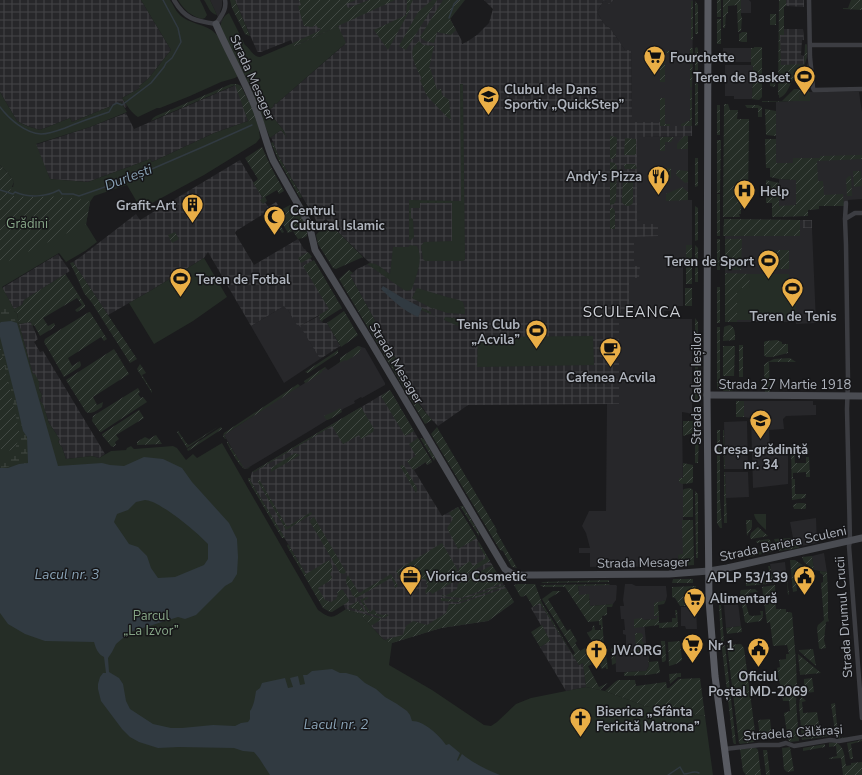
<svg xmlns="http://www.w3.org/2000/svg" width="862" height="775" font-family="'Nunito Sans',sans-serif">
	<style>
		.built { fill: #27272a }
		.industrial { fill: url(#industrial-grid) }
		.green { fill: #252d26 }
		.wetland { fill: url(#wetland-marsh) }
		.garden { fill: url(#garden-furrows) }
		.water { fill: #313a41; fill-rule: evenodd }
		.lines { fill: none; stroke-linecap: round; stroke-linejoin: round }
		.stream { stroke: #313a41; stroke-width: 1.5 }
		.street { stroke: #3c3d42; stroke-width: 4.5 }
		.secondary { stroke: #4a4c52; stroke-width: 7 }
		.primary { stroke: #585a61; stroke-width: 7 }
		.labels { text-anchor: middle; stroke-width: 3; stroke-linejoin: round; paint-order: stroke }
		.poi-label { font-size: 13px; font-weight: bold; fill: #aeb3bc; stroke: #161618; text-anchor: start }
		.street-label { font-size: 13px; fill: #aeb3bc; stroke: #161618 }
		.park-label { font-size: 13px; fill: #86a587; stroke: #161618 }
		.water-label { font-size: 14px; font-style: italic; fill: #88a1b4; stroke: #161618 }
		.quarter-label { font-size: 15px; letter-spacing: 1px; fill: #cfd2d8; stroke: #161618 }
	</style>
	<defs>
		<pattern id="industrial-grid" width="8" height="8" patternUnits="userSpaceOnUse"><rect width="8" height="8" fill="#27272a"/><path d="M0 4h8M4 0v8" fill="none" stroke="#444447"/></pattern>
		<pattern id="wetland-marsh" width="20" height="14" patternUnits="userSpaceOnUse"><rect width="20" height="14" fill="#252d26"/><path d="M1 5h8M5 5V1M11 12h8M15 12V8" fill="none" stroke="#424944"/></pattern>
		<pattern id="garden-furrows" width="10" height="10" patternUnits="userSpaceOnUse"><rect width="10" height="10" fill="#252d26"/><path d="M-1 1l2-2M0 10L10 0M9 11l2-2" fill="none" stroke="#424944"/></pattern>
	</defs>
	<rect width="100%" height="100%" fill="#1b1b1d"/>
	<path class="built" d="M210 0H222V6L220 12 223 19 221 24Z
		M604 0 609 3 614 0H693L692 126H660V122H632L631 50H625L610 28 604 24 597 12Z
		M741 0H749L751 2V13H741Z
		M723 48H751V62H723Z
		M725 65H753L752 99H734V96H725Z
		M800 92H859L862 112V199L848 200V203L844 206H819V209L808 210V216L779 217V179L793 180V163H776V102L793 101Z
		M688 136V200H692V245H686V266H683V306H673V311H664V319H692V415L688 413 682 412 683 489V555H678V561H666L664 566 626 567V566H614L590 567V553H579V548H590L586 533 582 526 589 511H606L607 404H619V314L629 307V278H632L634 266V236H658L637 224V137Z
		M725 219 803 220V228H812L816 323 796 324V322H725Z
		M284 306 288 310 298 326 300 325 320 359 284 383 251 326Z
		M358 346 365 348 385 383V385L362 398 361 397 354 401 355 403 343 409 340 412 311 430 246 469H244L224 435 288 393 305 383 306 380 326 368 328 370 340 362V358Z
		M744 401H813V405H816V415L786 416 783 419 784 429 769 430 770 452H788V484L753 488 751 418 744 417Z
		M747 421 748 468 746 469H725L724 422Z
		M725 472H748L749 497 726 498Z
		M816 518 817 543 792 548 791 538H793L790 522Z
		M824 553 826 566 827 572 814 570 812 556Z
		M785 562 787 580 773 581 770 564Z
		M625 584H632L636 586H666L667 596 666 600 654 604V616H659V617H657V619L644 620 647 653H648L649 657H648L649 666 646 671 627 672H616L615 648 626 647V635L623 634V630H625L624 619H621L620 606H624L623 600Z
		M578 585H616L617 586 616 600 613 604 590 606V599L579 595Z
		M738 603 741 626 726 628 724 605H735L736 604Z
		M681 607H696L697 629H686L685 626H681Z"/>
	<path class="industrial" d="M0 0H141L171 50 148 79 139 86 140 88 122 98 127 106 125 108 121 102 72 122 70 118 40 130 27 126 17 121 0 92Z
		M235 0H453L459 6 450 19 462 41V44L468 41 477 35 489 23 493 9 484 0H614L609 4 604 0 597 12 604 24 610 28 625 50H631L632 122H660L661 126H692V136L637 137V224H658V236L634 237V266H640L639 278H629V307L619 314V404L468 405 438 426 430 418 408 387 404 378 406 377 350 275 357 269 370 263 336 230 326 219 322 222H317L278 155 271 137 281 130 285 135 284 131 268 111 273 107V106L275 103 276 104 345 44 294 46 291 40 261 52H258L257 51Z
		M786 0H804V7L786 6Z
		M784 29H803L804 40H802L801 55 804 56V65H781L780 35H784Z
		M236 85 248 121 214 133 152 162 150 159 88 182 50 179 35 145 90 127 126 113 134 129Z
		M240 160 268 207 276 202 278 205 236 231 235 233 254 265 298 239 304 249H305L339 306 319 318 323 323H327L340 346 320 359 300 326 319 316V315L298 327 288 310H287L284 306 251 326 208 252 204 258 150 291 108 315 73 262 83 255 136 214 140 220Z
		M803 220H812V228H803Z
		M58 254 70 271 24 300 22 305 14 309 2 288Z
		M31 322 38 339 34 342 40 352 43 351 105 454 99 458 92 456 66 459 62 447 60 445 58 441 59 440 55 432 49 423 43 405 40 401 42 395 39 389V382L33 375 19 324Z
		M390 390 432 462 427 465 426 462 414 470 442 516 458 507 514 602 488 621 441 628 392 643 383 639 360 614 346 610 342 602 325 606 250 480 252 472Z
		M540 603 579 665 583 663 586 687 566 691 540 647 550 641 531 608Z"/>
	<path class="green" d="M141 0H170C173 4 175 10 179 14 189 25 207 23 217 35L238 76 235 78 221 82 190 96 160 108H157L138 117C132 114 126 104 122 98L140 88 139 86 148 79 171 50Z
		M178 0H200L203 6 207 15 205 18 202 19C191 16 184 10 178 0Z
		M204 0H210L217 15C210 14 208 6 204 0Z
		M229 13 245 45C251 49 252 56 260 57L293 43 295 46 338 26 346 43 276 104 275 103 273 106H274L268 111 284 131 287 138 281 130 270 138 246 78 220 28C221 22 223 16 229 13Z
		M460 84H463L465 260 463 261H425L423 259 421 246 424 242 452 241V203H420V208H411V218L413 219 414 237 411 240H409V200L461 201Z
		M0 92 17 121 27 126 40 130 70 118 72 122 121 102 127 112 90 127 36 144 50 179 88 182 150 159 152 162 214 133 257 118C259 125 259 131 260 138L256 143 204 175 141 209 127 185 94 196 90 202 86 224 97 242 85 251 66 262 59 253 2 287 14 309V311L17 313 19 324 33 374H35L39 382V389L42 395 40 401 43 404 49 423 55 432 60 440 58 441 60 445 62 447 66 459 92 456 99 458 111 451 126 450 127 448 131 446 134 449 173 446 177 448 186 460 193 454 197 458 222 443 318 610C332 620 332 618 346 609V610L360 614 383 639 392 643 389 665 432 690 484 725 491 726 497 722 516 704 531 698 586 687 605 691 645 706 670 711 705 716 713 775H0V185L13 187 14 182 8 173 0 165Z
		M800 92H810V101H799Z
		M410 245 417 246C424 259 416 276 412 289 409 291 407 291 404 290L367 264C376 261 382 269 390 274L393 247H408Z
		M204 258 227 297 193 321 154 344 129 303 150 291Z
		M750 274H789V301H796V315H789V320H737V288H749Z
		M417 288 447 297 459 300 463 302 465 310V314L447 313 433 308V309L412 298Z
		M422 308 431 312V314L444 320 445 317 463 319 468 324 465 329 421 310Z
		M593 336 594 365 477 367 478 337Z
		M766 514V530C762 526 755 521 754 514Z"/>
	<path class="wetland" d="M0 299C5 307 12 315 17 323H10L0 325Z
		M0 337 15 396 23 431 27 436 28 464C19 464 10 467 0 468V456L13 453 20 435 0 349Z"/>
	<path class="garden" d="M230 0H235L250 36 245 34 232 8Z
		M299 0H356L346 4 348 8 369 0H395L294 46 293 43 321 30 320 28H318L316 25 312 27 304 26 298 6 301 5Z
		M407 0H413L409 8 410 10 388 50 374 30 406 15Z
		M432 0H437L406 50 399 46 418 12Z
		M443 0H465L450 19 456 30 451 35 437 32 434 43 425 41 420 37Z
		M717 0H721V17H717Z
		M723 0H741V16L742 17 741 31 738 32 737 5 728 6V13L726 14 725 28H723Z
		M779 0H786V6L784 7V35H780L781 65 804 64 805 45 807 44C807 51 808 57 805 63 803 69 797 73 794 78 789 85 787 96 779 98V95H778Z
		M851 0H862V10L843 9V8H848Z
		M691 1H693V40H691Z
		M695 1 698 5V34H695Z
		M770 14H776V25H770Z
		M717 19H721V44H717Z
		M742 32H747V42H742L739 41V34Z
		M419 41 423 45 434 46 429 68H430L437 90 441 89 442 95 449 100 451 120 447 117 428 97 426 94 420 80 422 79C418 71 410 57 413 49 414 46 417 43 419 41Z
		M697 47 698 49V125L695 126V48Z
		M754 47H762V97L759 100 752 99 753 66 751 65V48H754Z
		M690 48H693L692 87H690Z
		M660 51H670V53H665V82H660Z
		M808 63 809 83 808 85 803 86 799 82H805L806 75 800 74 805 70Z
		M770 75H776L775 87 770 86Z
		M231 84H237L241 86 257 118 248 121 235 85 151 121 153 118 156 116Z
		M794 89H798L810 92H800L799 101 762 102V101H782Z
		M690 90H692V126H681V124L686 122 687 121H690Z
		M660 98H665V124H670V126H660Z
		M724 104H728L730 110H738L737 119H749L748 203 743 204 741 209V214H739L740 217H723Z
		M717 105H720V135H717Z
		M745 105H758L762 107V117H758V108H747Z
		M765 109 776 111V136L766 135Z
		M610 136 616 137 617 139 616 156 613 159H610Z
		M684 136H688V149H677V144Z
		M660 137H674L671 142H665V151H660Z
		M625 138 636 139V154L635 155H624Z
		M765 139H776V163H793V158H820V156L862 155V159L817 161 818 181H823L824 195 843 194 844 206H819V209L808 210V216L772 217V203H766V180L779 183V206L796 205V180L779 179 770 177V168H766Z
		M717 140H721L720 193H717Z
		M273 142 278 155 302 197 300 198 279 161 271 143Z
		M262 147 271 167 284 191 279 194 277 190 265 197 267 201 263 204 260 200 263 198 253 183 258 179 245 158Z
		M695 158H698V186L695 187Z
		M610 162 615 163 617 167 616 200 614 204 610 205Z
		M625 164H635L637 168 636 169H625L624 166Z
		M0 165 8 173 14 182 8 195C19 197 29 197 40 197 45 197 49 195 53 195L54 198 71 197 75 200 84 199 90 202 86 224 0 265Z
		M661 168H671V178H667V173H661Z
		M677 170 688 171V182L685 183 676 175Z
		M853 171H861L862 186 854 187Z
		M630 174 633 176V203C630 207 625 207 622 202L623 176 624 175Z
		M849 176H851L852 196H847L846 179Z
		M682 187 688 192V200L666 201V194Z
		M717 194H720V236H717Z
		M290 205H292L295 207 307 227V236C304 238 301 238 298 239L293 231 288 233 278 216 276 217 284 232 282 233 271 215Z
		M695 206 698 208V240L695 241Z
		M610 208H613L615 211V229H610Z
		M724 219 800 220V236H723Z
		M326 224H330L363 257 336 269 333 268 318 244 316 235Z
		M175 232 179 239 172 243 168 235Z
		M717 239H720V270H717Z
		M725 239H742L741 270H725Z
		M686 245H692V284H686Z
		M695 245 698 248V282H695Z
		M764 250H789V269H764Z
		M308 252 312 257 301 263 298 258Z
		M314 260 342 308 323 320 322 322 319 318 320 317 319 315 329 309 303 266Z
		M73 262 137 359 130 363 92 303 84 293 75 273 70 263Z
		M349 270 353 273 350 275 406 377 404 379C411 393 421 408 432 420L425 424 339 279Z
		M725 273 750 274 749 288H737V322H725Z
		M65 274 66 275 85 305V307L77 312 75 310 82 305 77 298 43 318 48 326 54 323 55 325 53 328 40 336 34 325 32 326 31 322 19 324 17 313 14 311V309L22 305 24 300Z
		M717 287H720V323H717Z
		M685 288H692V306H685Z
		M344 311 358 335 341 347 327 323Z
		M89 312H90L107 339 104 341 101 337 68 358 72 366 80 361 81 365 80 367 64 377 44 342 45 339Z
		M695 318 698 322V350L695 351Z
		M730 325C736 328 735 335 735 340L723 341 724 327 726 326Z
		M717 327H720V390L717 389Z
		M777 340 782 342V344H788V353L772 357H766L764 355V342L766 341Z
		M739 345H743V377H739Z
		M0 346 20 435 14 451 0 449Z
		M358 346 361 347 359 353 346 361 345 360 336 365 340 362V358Z
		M723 346H735L734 376H723Z
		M114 349 129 374 93 397 97 405 103 402 102 407C97 410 92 415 86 412L66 380Z
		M338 350V353L308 373 305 372Z
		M695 356 698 358V401L695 403Z
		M790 358 796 362H769L770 392H765L764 369V365L766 363 774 359Z
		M140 364 146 373 142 375 152 391V393L137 369Z
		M325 367 326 368 322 371V372L306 383 304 382V381Z
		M723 383H734V390L732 391H723Z
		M298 384 300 386 224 435 226 439H225L223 436 224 433Z
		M138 388 140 392 138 394 141 398 143 397 147 402 101 432H100L92 421 93 416Z
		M390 390 414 431 405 436 381 396Z
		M744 401V417H736V401Z
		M361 407 374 429 373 432 361 439 359 435 343 444 332 426 254 472H252Z
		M340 408 342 412 330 419 327 420 325 418 324 416 335 411Z
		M139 410 144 418 116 435 119 439 115 442 116 445 113 447 111 446 102 435V434Z
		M683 421H693V433L683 436Z
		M219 426 187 448 177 432 178 431 187 444 189 445Z
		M221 427 222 429 188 451 187 449Z
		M437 427 497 530 496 531 517 568 512 567 503 551 500 550 431 434Z
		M717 430H720V499L722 528H720L717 523Z
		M723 430H724L725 469H724Z
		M156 435 162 444 138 445H137V442L145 437 149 439Z
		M699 435 698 463H695V436Z
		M418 438 432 462 427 465 426 462 413 470 407 461 416 456 409 444Z
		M420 438 424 439 435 458 434 461Z
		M227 441 244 468 246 469 251 466C249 468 248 469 246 469 240 469 230 449 227 443Z
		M792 445H806L809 448V454L805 455V446H794L795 463H806V457H809L810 477H806V472L793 473V479H795V494H806L805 498 792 500 791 446Z
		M295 453 300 455 271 472V468Z
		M683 463 693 465V482L692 483 682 484 679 482V478H683Z
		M402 465 404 466 417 488V490L416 493 400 466Z
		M724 472H725L727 523H724Z
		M248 478H251L250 480 285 538H282L248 480Z
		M259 479 287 527 311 512 312 514 286 530 258 482Z
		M690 488 693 490V517H683V490L684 489Z
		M695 491 698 494V558H696Z
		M798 503H804L806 504V508L805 509H794L793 505Z
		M460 506H463L479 533V536Z
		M458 507 477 538 458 549 447 528 453 519 449 513Z
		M314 517 346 572 344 574 340 573 310 522 311 519Z
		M682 520H693L694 565 679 566 678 555 683 554Z
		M746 520H752V527L747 536Z
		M758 527 768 536 751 539 750 537 751 533Z
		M791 538 792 545 797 544 799 548 779 551 774 539Z
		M769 539 774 547V551L750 557 749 554 764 551 762 542 757 543 756 541Z
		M479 542 490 561 457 580 459 568 470 561 473 566 486 558 478 544Z
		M442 543 457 569 455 581 432 594 431 592H428L426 594 425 591 428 586 426 583 427 582 425 579H419L405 587 396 571Z
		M288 544 306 574 329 560C332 565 334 569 330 574L332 577 331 580 318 588 325 600 331 602 336 599 338 594 337 592 340 590H343L349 600 348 602 332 612H330L323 608 287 546Z
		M812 556 814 570 804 562 802 557Z
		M790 560H795L807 568 806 569 804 567H801L800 569 795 570 797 591 793 592Z
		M492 565 503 583 461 598 442 596V595L445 596 457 589 458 584Z
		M768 566H770L773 581 787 580 789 594 788 595 787 582 746 586V583L771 579Z
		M820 571 827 572 828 594V618L829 621 826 622 824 640 826 648 820 649 819 648 817 628 818 625 824 620 821 583 823 582V575L820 573Z
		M391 574 398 586 395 588 394 586 395 585 391 578 356 598 352 595C351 586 342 585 348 575L359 593Z
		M673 579H693V583H672Z
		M609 580V582L541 583 543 582Z
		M518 584H535L542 603 573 655 575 653 542 599 553 591H561L548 599 567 631 570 629 577 641 575 643 580 651 593 643 587 633 592 630 593 626 594 625 595 630H601V625H599V621L588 622 565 587H543L540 585 609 584 610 585 578 586 579 595 589 594 590 606 613 604 612 607H607V615L602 616 604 647H605L608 669H606V667L602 669 598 661 588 666 599 687 608 683 600 690 586 687 583 663 579 665 540 603 533 607 526 595 522 597 520 596 514 585Z
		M504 585 505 586 460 602 441 601V598L459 600Z
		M775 585 776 609H786V612H790L792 613 796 662 797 689 796 702 799 741 790 742 788 740 784 713 790 711 789 701H783L777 668 780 667 779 660 786 659V654H789L787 645 773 646 770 622 767 623 762 587Z
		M696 586V606H680L675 598 672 597V587Z
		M506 588 514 602 488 621 441 628 392 643 386 641 387 639 403 635 406 626 413 621 427 625 446 613 449 604H458Z
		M755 589 758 592 749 593 750 601 742 602 740 592 741 590Z
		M367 597 369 598 363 601 370 612 374 609 377 614 384 615 385 614 389 615 384 618 368 613 360 600Z
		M666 600 664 604 658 605 659 616H654V603Z
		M358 601 365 612 348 607Z
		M746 604 749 615 752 616 761 615 760 611H763V616L761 621 747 623 745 622 742 605Z
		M719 605H721L724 642 721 641Z
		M346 609 382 619 371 626 360 614 346 610Z
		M675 610H677L678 627 659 628V625L634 628V619L642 618 644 620 657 619V617H659V623L672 622V618H676Z
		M542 625 550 641 540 647 531 632Z
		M741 626 742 632 727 634 726 628Z
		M635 633H641L643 635 642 641 644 643 645 653 636 654Z
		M661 641H665L666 660 664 662H662Z
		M680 641 682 660C679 663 674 665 669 666L668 642Z
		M741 644 744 648 756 739 754 742 740 744 739 743 727 645Z
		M725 645 736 744H734L733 742 722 649 723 646Z
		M615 648 616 663 612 665 611 649Z
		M813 649 816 666 799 651 800 650Z
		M798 654 821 673 800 675Z
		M648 657H649V662L658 661 660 672 659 673 647 675 625 676 624 675V673L627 672 646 671 649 666Z
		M681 673V677H678L670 684 669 674Z
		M700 678 705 716 670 711 645 706 605 691 615 682 618 680H635L636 686 666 682 667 688H669L679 679Z
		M812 678 814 692 806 693 804 692V679Z
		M802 697 806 701 802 702 803 713 817 712 820 732 832 731V735L831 736 802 740 799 705 800 699Z
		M835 703 837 725 839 730 840 738 856 736 838 739 836 738 831 704Z
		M770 719 772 738 762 739 760 737 758 721 759 720Z
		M862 740V741L851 744 853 759H850L847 743Z
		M835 742C845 746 844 756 846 766L851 765V763L862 762V775H843L841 758 829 759V758L837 756 836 746 829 747V743Z
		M825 744V747L803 751V748Z
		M790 747 794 771 787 772 784 769 782 748Z
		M752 748H756L758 750 761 775H746L743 771 740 749Z
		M763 750H767L770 775H766Z"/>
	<path class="water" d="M383 286 401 297 422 308 418 317C404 311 392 300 381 289Z
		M11 321 17 323 58 466 102 463 110 465 124 466 144 457 163 459 182 468 192 482 229 523 237 539 238 557 237 574 232 582 225 586 196 615 185 619 178 617 130 632 116 644 112 652 108 658 109 672 119 678 123 684 126 701 130 709 153 724 171 728H182L213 725 235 726 241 723 248 722 250 719V711C254 706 255 697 256 691L260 688 262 683 271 681 285 678 288 688 293 687 290 678 298 676 300 685 305 684 303 675H307L312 671 332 669 340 673H346L357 676 365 683 376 689 385 697 397 704 407 711 410 715 412 721C424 721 439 735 446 745L449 744 460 753 457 760 458 761 462 754C473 763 487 770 500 775H270L259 758 254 752 243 751 234 748 179 747 158 748 139 742 130 737 122 729 101 701 98 689V684L100 677 103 673H106L104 657C98 654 96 649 94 642L45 641 25 634 8 624 0 613V468H8L19 464 28 463 27 437 23 431 15 396 0 337V323L1 322ZM145 500C154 501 160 506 167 510 182 520 195 531 208 544V559L204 565 175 577 158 578 151 568 147 556 138 547 129 544 114 522 117 514 128 510 136 502Z"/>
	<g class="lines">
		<path class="stream" d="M449 18 454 4 458 0
			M0 107C9 119 25 133 41 134 49 134 57 131 65 128 79 122 94 117 109 112L113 105 117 103 122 105 151 83 164 67 166 63 172 58 181 42 178 28 163 0
			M0 190 13 194 15 192C29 198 46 197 59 190L62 194H73L79 196 131 178 205 146 252 125
			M668 775 680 767 684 774C690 774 693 770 699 773"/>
		<path class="street" d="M174 0C185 19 195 21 216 24 221 16 227 10 225 0
			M809 0 810 57 813 88 814 90 862 89
			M810 45H862
			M846 203 845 219 846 245 848 380 847 409 850 541 849 546 862 718
			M845 219 855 213H862
			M725 749 759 745H779L786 743 794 746 830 740 839 741 862 737"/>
		<path class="secondary" d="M216 24C228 52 244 79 255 107 262 124 266 143 273 160L309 224 315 250 368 337 505 569C514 577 522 575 534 575L669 574 709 571 727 568 862 538
			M707 395 862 396"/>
		<path class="primary" d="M708 0 707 395 709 600 715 676 728 775"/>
	</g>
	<defs>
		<symbol id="supermarket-pin" viewBox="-11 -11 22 30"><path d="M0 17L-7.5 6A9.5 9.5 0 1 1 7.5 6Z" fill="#e9ae46" stroke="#161618"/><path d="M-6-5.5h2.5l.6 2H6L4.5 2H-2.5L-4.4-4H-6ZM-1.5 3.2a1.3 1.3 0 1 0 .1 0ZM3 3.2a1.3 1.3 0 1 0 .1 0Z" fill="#111"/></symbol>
		<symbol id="stadium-pin" viewBox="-11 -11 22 30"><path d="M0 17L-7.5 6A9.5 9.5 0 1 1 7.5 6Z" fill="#e9ae46" stroke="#161618"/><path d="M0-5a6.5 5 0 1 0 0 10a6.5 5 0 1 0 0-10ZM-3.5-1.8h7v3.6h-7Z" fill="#111"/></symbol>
		<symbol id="school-pin" viewBox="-11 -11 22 30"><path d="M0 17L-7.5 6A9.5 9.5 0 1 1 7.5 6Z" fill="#e9ae46" stroke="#161618"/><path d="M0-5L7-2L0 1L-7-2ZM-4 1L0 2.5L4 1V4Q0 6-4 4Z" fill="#111"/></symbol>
		<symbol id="restaurant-pin" viewBox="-11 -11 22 30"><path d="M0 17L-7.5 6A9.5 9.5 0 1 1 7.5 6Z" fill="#e9ae46" stroke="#161618"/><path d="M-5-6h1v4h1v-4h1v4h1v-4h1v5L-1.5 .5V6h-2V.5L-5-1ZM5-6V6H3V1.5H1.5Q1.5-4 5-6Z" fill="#111"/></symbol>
		<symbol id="hospital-pin" viewBox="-11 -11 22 30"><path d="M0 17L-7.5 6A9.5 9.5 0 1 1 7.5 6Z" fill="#e9ae46" stroke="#161618"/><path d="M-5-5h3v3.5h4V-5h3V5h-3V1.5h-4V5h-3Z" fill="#111"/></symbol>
		<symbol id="building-pin" viewBox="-11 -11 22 30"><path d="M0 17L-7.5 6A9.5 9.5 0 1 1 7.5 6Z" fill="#e9ae46" stroke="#161618"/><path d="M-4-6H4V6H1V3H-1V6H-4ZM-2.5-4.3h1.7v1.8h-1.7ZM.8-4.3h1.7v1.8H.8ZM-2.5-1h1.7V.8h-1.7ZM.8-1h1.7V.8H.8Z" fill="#111"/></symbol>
		<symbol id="mosque-pin" viewBox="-11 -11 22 30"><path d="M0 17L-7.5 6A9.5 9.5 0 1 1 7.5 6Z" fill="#e9ae46" stroke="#161618"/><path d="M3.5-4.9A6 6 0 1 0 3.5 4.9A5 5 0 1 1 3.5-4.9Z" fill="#111"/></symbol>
		<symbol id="cafe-pin" viewBox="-11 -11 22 30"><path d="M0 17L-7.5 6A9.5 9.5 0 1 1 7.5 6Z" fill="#e9ae46" stroke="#161618"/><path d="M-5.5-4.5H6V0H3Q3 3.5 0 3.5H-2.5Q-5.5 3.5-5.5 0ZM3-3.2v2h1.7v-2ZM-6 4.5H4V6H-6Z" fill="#111"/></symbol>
		<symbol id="office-pin" viewBox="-11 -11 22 30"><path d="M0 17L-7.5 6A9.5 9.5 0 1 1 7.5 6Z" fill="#e9ae46" stroke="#161618"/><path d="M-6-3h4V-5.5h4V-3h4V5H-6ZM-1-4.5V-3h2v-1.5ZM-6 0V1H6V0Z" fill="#111"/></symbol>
		<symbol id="civic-pin" viewBox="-11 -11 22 30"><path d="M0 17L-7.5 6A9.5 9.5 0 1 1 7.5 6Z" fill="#e9ae46" stroke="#161618"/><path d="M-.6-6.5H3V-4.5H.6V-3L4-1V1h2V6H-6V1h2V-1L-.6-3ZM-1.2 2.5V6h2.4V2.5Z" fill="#111"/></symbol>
		<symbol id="church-pin" viewBox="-11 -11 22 30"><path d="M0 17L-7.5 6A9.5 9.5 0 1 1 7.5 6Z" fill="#e9ae46" stroke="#161618"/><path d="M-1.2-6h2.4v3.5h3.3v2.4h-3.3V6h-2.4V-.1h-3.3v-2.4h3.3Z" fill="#111"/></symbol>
	</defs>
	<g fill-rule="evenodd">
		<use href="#supermarket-pin" x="642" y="44" width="25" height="34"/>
		<use href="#stadium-pin" x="792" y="64" width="25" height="34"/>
		<use href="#school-pin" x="476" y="84" width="25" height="34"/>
		<use href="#restaurant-pin" x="646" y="164" width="25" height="34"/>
		<use href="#hospital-pin" x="732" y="178" width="25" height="34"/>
		<use href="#building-pin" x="180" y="192" width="25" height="34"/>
		<use href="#mosque-pin" x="262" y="204" width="25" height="34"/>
		<use href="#stadium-pin" x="756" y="248" width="25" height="34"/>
		<use href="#stadium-pin" x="168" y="266" width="25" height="34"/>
		<use href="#stadium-pin" x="780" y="276" width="25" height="34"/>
		<use href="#stadium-pin" x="524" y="318" width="25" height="34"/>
		<use href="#cafe-pin" x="598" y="336" width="25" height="34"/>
		<use href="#school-pin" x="748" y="408" width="25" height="34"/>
		<use href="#office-pin" x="398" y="564" width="25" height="34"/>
		<use href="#civic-pin" x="792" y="564" width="25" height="34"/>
		<use href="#supermarket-pin" x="682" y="586" width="25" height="34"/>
		<use href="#supermarket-pin" x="680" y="632" width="25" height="34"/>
		<use href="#civic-pin" x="746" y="636" width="25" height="34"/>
		<use href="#church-pin" x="584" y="638" width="25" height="34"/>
		<use href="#church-pin" x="568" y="706" width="25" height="34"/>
	</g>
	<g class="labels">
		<g class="poi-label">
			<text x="670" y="62">Fourchette</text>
			<text x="790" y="82" text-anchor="end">Teren de Basket</text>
			<text x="504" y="94">Clubul de Dans<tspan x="504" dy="15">Sportiv „QuickStep”</tspan></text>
			<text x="642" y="181" text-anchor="end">Andy's Pizza</text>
			<text x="760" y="196">Help</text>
			<text x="176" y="210" text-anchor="end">Grafit-Art</text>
			<text x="290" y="215">Centrul<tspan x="290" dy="15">Cultural Islamic</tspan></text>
			<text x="754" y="266" text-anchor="end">Teren de Sport</text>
			<text x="196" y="284">Teren de Fotbal</text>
			<text x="793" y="321" text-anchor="middle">Teren de Tenis</text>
			<text x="520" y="329" text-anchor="end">Tenis Club<tspan x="520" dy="15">„Acvila”</tspan></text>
			<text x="611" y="382" text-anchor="middle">Cafenea Acvila</text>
			<text x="761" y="454" text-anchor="middle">Creșa-grădiniță<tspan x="761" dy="15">nr. 34</tspan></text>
			<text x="426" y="581">Viorica Cosmetic</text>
			<text x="788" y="582" text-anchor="end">APLP 53/139</text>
			<text x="710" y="603">Alimentară</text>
			<text x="708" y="650">Nr 1</text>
			<text x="612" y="655">JW.ORG</text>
			<text x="758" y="681" text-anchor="middle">Oficiul<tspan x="758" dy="15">Poștal MD-2069</tspan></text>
			<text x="596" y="716">Biserica „Sfânta<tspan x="596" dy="15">Fericită Matrona”</tspan></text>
		</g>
		<g class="street-label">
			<text transform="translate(253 77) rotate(66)" y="5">Strada Mesager</text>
			<text transform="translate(397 363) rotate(59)" y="5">Strada Mesager</text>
			<text x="785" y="389">Strada 27 Martie 1918</text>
			<text transform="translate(696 388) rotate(-90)" y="5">Strada Calea Ieșilor</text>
			<text transform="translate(783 543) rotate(-12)" y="5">Strada Bariera Sculeni</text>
			<text transform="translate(643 562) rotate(-1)" y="5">Strada Mesager</text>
			<text transform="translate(843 617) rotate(-94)" y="5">Strada Drumul Crucii</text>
			<text transform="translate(793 732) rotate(-4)" y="5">Stradela Călărași</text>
		</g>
		<g class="park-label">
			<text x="27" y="228">Grădini</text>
			<text x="151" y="620">Parcul<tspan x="151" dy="15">„La Izvor”</tspan></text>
		</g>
		<g class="water-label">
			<text transform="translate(128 177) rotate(-21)" y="5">Durlești</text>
			<text x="67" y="579">Lacul nr. 3</text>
			<text x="336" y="729">Lacul nr. 2</text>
		</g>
		<g class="quarter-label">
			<text x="632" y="317">SCULEANCA</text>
		</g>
	</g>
</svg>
